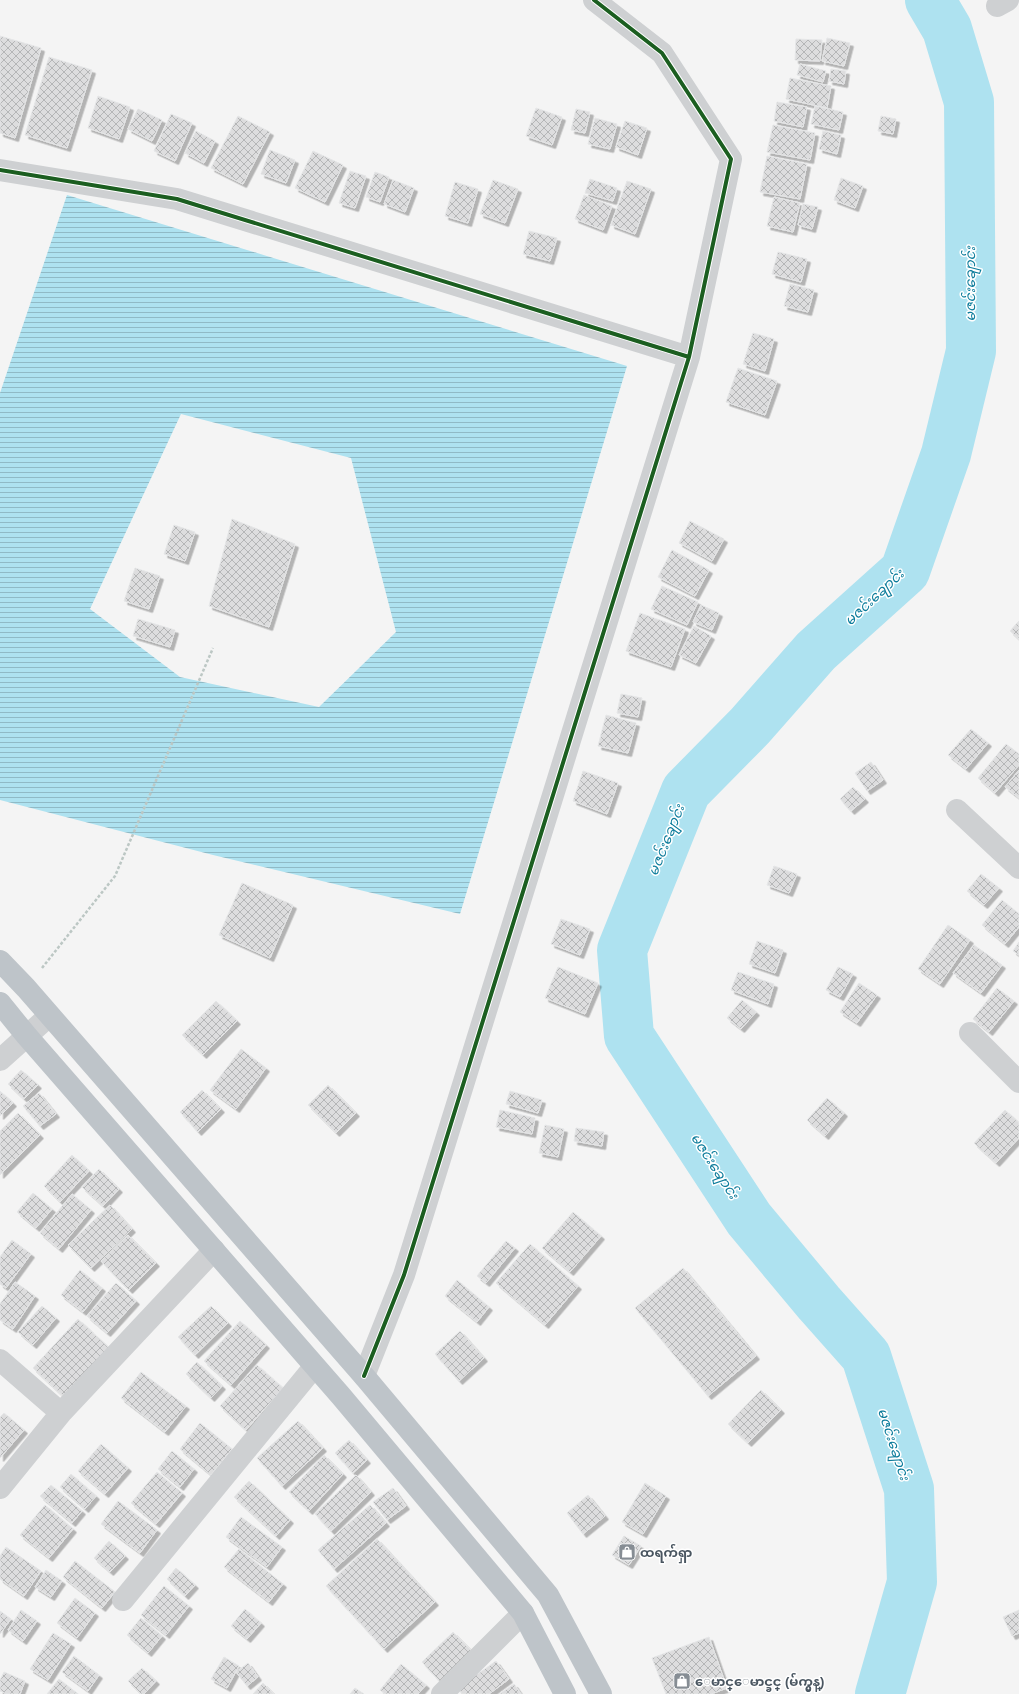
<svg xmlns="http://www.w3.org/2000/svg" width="1019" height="1694" font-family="Arial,'Noto Sans Myanmar',sans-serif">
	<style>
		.water { fill: url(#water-rules); fill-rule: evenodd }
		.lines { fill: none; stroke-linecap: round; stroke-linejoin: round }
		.river { stroke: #aee2f0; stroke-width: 50 }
		.building { fill: url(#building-cross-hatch); stroke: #e5e6e7; filter: url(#shadow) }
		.path { stroke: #bcc7c4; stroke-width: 2.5; stroke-dasharray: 3 2; stroke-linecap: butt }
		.street { stroke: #ced0d2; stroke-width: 22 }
		.highway { stroke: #bec4c9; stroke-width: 22 }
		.cycleway-casing { stroke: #fff; stroke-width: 6 }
		.cycleway { stroke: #1b5e20; stroke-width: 4 }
		.labels { text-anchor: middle; stroke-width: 3; stroke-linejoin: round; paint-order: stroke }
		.poi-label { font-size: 13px; font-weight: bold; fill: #4a5661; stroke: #fff; text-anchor: start }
		.water-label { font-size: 14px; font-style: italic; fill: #0c7c9b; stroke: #fff }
	</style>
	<defs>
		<pattern id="water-rules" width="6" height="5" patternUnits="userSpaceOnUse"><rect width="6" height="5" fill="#aee2f0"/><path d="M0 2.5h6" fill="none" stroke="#90bac6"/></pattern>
		<pattern id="building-cross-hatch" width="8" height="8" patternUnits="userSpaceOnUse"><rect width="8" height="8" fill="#ddddde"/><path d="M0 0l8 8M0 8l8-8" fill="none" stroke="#b5b6b7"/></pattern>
		<filter id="shadow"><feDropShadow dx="3.5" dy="3.5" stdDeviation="0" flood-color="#0004"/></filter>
	</defs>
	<rect width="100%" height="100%" fill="#f4f4f4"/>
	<path class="water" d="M67 195 627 366 460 914 213 855 0 800V393ZM181 414 351 458 396 632 319 707 180 677 90 609Z"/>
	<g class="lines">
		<path class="river" d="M880 1694 912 1582 909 1489 866 1356 819 1303 749 1219 629 1036 622 950 686 791 750 726 816 651 905 571 946 454 971 351 969 102 947 29 930 0"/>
	</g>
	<path class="building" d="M0 36 41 48 15 138 0 133Z
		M827 38 850 43 844 66 822 61Z
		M796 39 822 40 820 61 795 60Z
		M49 57 92 70 67 148 25 135Z
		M800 64 826 71 823 82 797 75Z
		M831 69 846 71 844 84 829 81Z
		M790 78 831 86 827 108 786 99Z
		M98 96 130 107 119 139 88 128Z
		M777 102 807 107 803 127 774 121Z
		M815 106 843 112 839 130 811 124Z
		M536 108 562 117 552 145 526 136Z
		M138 109 162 120 152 141 128 129Z
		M576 109 590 112 585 133 571 130Z
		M171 114 192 123 175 161 154 151Z
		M238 116 270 132 243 184 211 168Z
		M881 116 896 119 893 134 878 131Z
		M595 118 617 124 610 149 588 144Z
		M625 121 647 128 638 155 616 147Z
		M773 125 815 133 810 160 767 152Z
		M196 131 215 141 204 163 185 153Z
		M823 131 841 135 837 154 819 149Z
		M270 150 295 160 286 183 261 174Z
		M313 151 343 165 325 202 295 188Z
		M767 156 807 164 800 199 760 192Z
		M350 171 366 176 355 208 339 203Z
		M375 172 389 177 380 202 366 197Z
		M841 178 863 186 855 208 834 200Z
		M590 179 617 188 613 201 585 193Z
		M393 180 414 188 405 212 384 204Z
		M493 180 518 189 505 223 480 214Z
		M627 181 651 189 635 234 611 225Z
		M455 182 478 189 468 223 445 216Z
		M584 195 612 206 603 230 575 219Z
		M774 197 800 203 793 232 767 226Z
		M803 204 818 207 812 229 798 225Z
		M529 231 557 238 550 261 523 254Z
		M778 252 807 259 801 282 772 274Z
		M790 284 814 290 808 312 784 306Z
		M753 333 774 339 765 371 743 364Z
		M738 368 777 381 765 415 726 402Z
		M232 519 295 544 269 627 209 606Z
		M690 521 724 539 712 561 679 543Z
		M174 525 195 532 185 561 164 554Z
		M672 550 709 570 695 596 658 577Z
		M135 568 160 576 149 609 124 601Z
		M662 586 698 602 687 625 651 609Z
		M701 605 719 613 712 630 693 622Z
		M640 613 685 629 671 667 626 651Z
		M138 619 175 630 170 647 133 636Z
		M1019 621V639L1010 631Z
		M694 626 711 636 696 663 679 655Z
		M621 694 642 698 638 717 617 713Z
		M606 715 636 723 628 753 598 746Z
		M971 729 988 743 966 769 948 755Z
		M1006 744 1019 754V765L995 793 978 778Z
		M871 762 883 780 867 791 855 773Z
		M1019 770V798L1005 787Z
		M583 771 618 783 607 814 573 801Z
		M853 787 865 799 851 811 840 799Z
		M774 866 797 874 789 893 767 885Z
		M981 874 999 888 984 905 967 891Z
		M242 883 293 905 270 958 219 935Z
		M1002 900 1019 914V927L1005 944 982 925Z
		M561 919 590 929 580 955 551 944Z
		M948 925 970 940 940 984 918 969Z
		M757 941 783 950 775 973 749 964Z
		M1019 942V955L1013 951Z
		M974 945 1002 965 981 993 953 973Z
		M558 967 598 983 585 1014 545 998Z
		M838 967 853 974 840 997 826 990Z
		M738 972 774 984 768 1004 731 990Z
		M859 983 877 995 857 1023 840 1012Z
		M997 988 1014 1001 989 1032 973 1019Z
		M742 1000 756 1012 741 1029 727 1018Z
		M216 1001 237 1021 203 1055 182 1035Z
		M241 1049 266 1068 236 1109 210 1090Z
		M21 1070 38 1085 24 1099 8 1084Z
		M328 1085 356 1113 336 1133 308 1105Z
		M202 1090 221 1109 198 1132 180 1112Z
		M0 1091 13 1103 0 1116Z
		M510 1091 542 1100 538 1113 506 1104Z
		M39 1093 56 1114 40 1126 23 1106Z
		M827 1098 844 1113 825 1136 807 1120Z
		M500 1110 535 1118 532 1134 496 1127Z
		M1005 1110 1019 1123V1138L996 1163 974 1143Z
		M18 1113 40 1135 0 1175V1131Z
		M545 1125 564 1129 558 1157 539 1153Z
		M576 1128 604 1132 602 1146 574 1141Z
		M72 1155 89 1171 60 1202 44 1186Z
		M99 1169 119 1189 103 1206 82 1187Z
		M33 1193 52 1209 36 1228 17 1212Z
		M72 1194 91 1210 59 1249 40 1233Z
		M110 1205 132 1229 91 1268 68 1245Z
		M573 1212 601 1236 570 1272 542 1248Z
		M128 1235 156 1263 129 1290 101 1261Z
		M12 1240 31 1254 6 1288 0 1284V1257Z
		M506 1241 515 1248 486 1283 477 1276Z
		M530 1244 578 1286 545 1325 496 1283Z
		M683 1268 756 1356 708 1396 635 1308Z
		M80 1270 102 1288 83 1312 61 1295Z
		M457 1280 489 1307 477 1322 445 1296Z
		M15 1282 35 1296 13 1329 0 1320V1304Z
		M116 1283 136 1301 107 1333 87 1316Z
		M42 1306 56 1318 33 1345 18 1332Z
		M211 1306 228 1323 195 1355 178 1337Z
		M78 1319 109 1348 64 1397 33 1368Z
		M240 1321 266 1345 231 1385 204 1361Z
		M460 1331 484 1358 459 1381 435 1354Z
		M197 1362 222 1386 211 1398 186 1374Z
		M257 1365 283 1388 246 1430 220 1406Z
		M141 1372 186 1406 165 1432 121 1398Z
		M761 1390 781 1410 748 1443 728 1424Z
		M4 1413 24 1430 0 1458V1417Z
		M298 1421 323 1448 282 1486 257 1458Z
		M200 1423 232 1449 211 1475 180 1449Z
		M349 1440 367 1460 353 1473 335 1453Z
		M101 1444 128 1468 105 1494 78 1471Z
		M172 1451 194 1469 180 1487 158 1469Z
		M324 1455 343 1474 309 1511 289 1492Z
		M157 1472 182 1493 156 1524 131 1503Z
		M71 1474 96 1496 85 1509 60 1487Z
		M356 1475 371 1492 331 1531 315 1514Z
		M249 1481 290 1520 276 1536 234 1497Z
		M645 1483 666 1496 643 1534 622 1522Z
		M51 1485 82 1511 72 1523 40 1496Z
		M393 1488 406 1506 387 1520 373 1502Z
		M588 1495 605 1516 583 1534 567 1513Z
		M118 1501 157 1530 140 1553 101 1524Z
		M45 1505 73 1529 49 1558 20 1535Z
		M370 1505 386 1523 334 1569 318 1550Z
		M241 1517 282 1547 267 1567 226 1537Z
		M624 1536 641 1546 629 1565 612 1555Z
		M377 1539 435 1602 384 1649 326 1586Z
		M109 1541 125 1556 110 1572 94 1558Z
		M6 1547 41 1571 24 1596 0 1579V1556Z
		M239 1549 283 1584 269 1602 224 1567Z
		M75 1561 115 1592 102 1608 63 1577Z
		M176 1568 195 1585 185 1596 167 1579Z
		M46 1570 62 1581 51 1597 35 1587Z
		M164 1586 189 1606 166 1635 141 1615Z
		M75 1598 95 1613 77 1638 57 1623Z
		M245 1609 261 1623 247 1639 231 1626Z
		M21 1610 37 1621 23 1641 8 1630Z
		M1019 1610V1633L1012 1636 1003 1617Z
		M0 1611 11 1619 0 1634Z
		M141 1618 162 1636 148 1653 127 1635Z
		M453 1632 475 1654 443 1685 422 1662Z
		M53 1633 71 1644 48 1680 30 1669Z
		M709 1637 727 1688 711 1694H666L652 1658Z
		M74 1656 99 1675 88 1691 62 1672Z
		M224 1657 239 1666 227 1688 211 1679Z
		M496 1661 509 1679 489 1694H462L458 1688Z
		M248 1663 258 1677 247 1686 236 1672Z
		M401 1664 426 1685 418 1694H385L380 1690Z
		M142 1668 156 1681 144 1694H141L128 1681Z
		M4 1672 25 1681 20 1694H7L0 1691V1680Z
		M59 1679 78 1694H47Z
		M263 1683 274 1694H253Z
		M514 1684 521 1694H499Z
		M355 1688 364 1694H350Z"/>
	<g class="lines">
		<path class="path" d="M42 968 115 876 213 648"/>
		<path class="street" d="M997 6 1008 0
			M0 170 177 199 689 357
			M957 810 1019 868
			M970 1033 1019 1082
			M0 1060 49 1016
			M0 1360 61 1413
			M364 1376 404 1275 689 357 731 159 662 53 594 0
			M0 1488 61 1413 214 1250
			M123 1600 314 1367
			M442 1694 523 1613"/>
		<path class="highway" d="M0 961 26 988 364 1376 548 1595 601 1694
			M0 1003 26 1035 341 1396 523 1613 565 1694"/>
		<defs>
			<path id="cycleway" d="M0 170 177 199 689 357
				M364 1376 404 1275 689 357 731 159 662 53 594 0"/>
		</defs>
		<use href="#cycleway" class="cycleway-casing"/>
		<use href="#cycleway" class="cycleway"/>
	</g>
	<defs>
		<symbol id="shop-square" viewBox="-11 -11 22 22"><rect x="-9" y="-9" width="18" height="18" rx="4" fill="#868d94" stroke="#fff"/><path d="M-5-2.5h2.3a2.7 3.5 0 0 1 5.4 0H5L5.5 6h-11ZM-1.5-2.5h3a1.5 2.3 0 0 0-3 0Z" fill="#fff"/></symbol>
	</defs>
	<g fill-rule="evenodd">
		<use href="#shop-square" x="617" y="1542" width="20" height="20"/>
		<use href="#shop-square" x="672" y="1671" width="20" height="20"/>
	</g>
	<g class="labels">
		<g class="poi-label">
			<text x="640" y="1557">ထရက်ရှာ</text>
			<text x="695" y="1686">ေမာင္ေမာင္ခင္ (မ်က္မွန္)</text>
		</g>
		<g class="water-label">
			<text transform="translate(970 284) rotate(-90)" y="5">မဇင်းချောင်း</text>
			<text transform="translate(874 597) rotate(-43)" y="5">မဇင်းချောင်း</text>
			<text transform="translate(666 840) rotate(-68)" y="5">မဇင်းချောင်း</text>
			<text transform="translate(715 1166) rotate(57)" y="5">မဇင်းချောင်း</text>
			<text transform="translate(894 1444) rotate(72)" y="5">မဇင်းချောင်း</text>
		</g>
	</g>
</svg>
